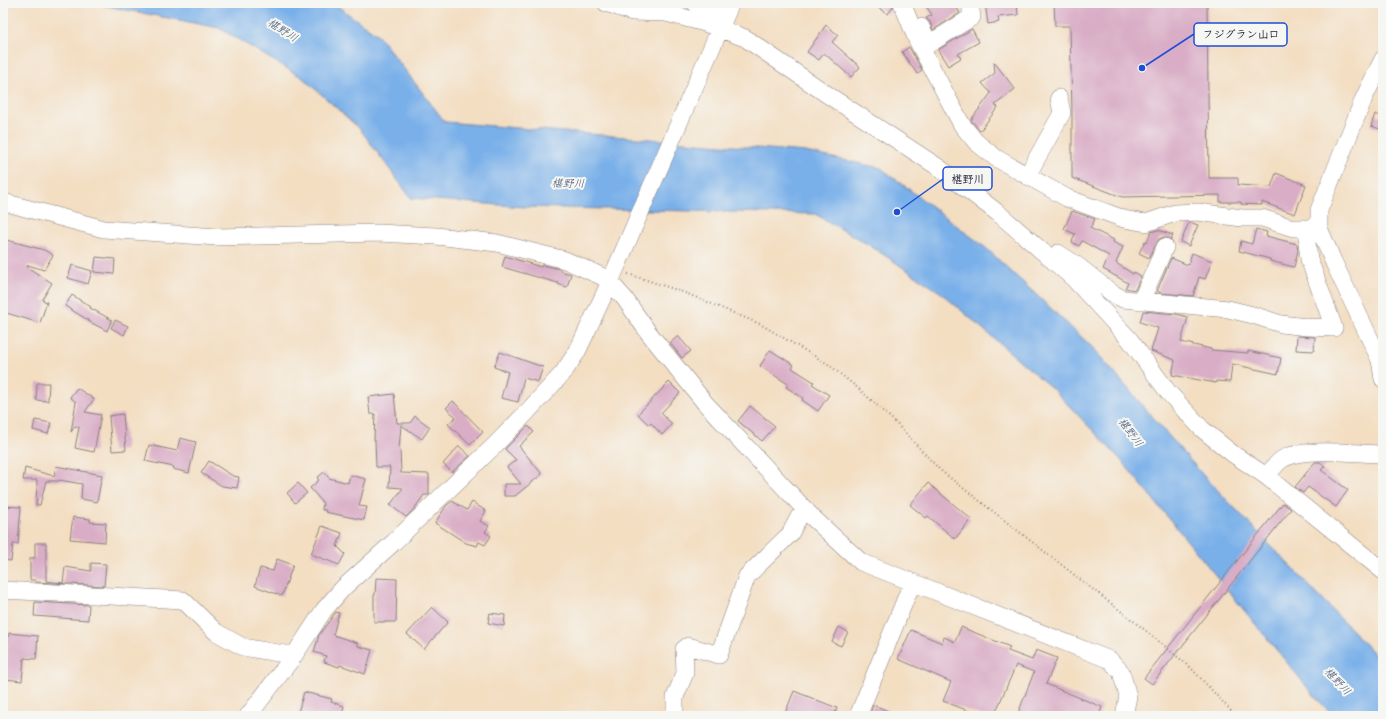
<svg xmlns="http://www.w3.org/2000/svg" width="1386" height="719" font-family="Pangolin,'Klee One',sans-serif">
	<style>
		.water { fill: #7ab0e9; stroke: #4e6992 }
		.building { fill: #d9adc6 }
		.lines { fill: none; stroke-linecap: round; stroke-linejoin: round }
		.minor-casing { stroke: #8a807e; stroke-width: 18 }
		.path { stroke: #8a807e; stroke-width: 2; stroke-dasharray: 1 3; stroke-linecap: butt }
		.minor { stroke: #fff; stroke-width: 17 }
		.labels { text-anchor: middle; stroke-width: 4; stroke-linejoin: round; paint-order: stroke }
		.water-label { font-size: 11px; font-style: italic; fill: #415478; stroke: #f6f6f2 }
		.leader { fill: none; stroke: #1d4ed8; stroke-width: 1.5 }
		.callout-dot { fill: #1d4ed8; stroke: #f6f6f2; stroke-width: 1.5 }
		.callout { fill: #f6f6f2; stroke: #1d4ed8; stroke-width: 1.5 }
		.callout-label { font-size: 11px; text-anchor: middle; font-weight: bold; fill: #22223b }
	</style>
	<rect width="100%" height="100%" fill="#f6f6f2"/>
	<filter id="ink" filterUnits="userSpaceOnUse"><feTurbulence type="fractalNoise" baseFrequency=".025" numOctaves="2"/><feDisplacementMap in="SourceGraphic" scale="8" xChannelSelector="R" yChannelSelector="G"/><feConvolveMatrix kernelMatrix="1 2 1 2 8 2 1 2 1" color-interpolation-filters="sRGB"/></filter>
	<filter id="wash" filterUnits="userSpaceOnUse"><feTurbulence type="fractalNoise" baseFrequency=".012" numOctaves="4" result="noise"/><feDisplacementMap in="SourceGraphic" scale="16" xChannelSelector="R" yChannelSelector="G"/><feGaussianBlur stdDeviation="0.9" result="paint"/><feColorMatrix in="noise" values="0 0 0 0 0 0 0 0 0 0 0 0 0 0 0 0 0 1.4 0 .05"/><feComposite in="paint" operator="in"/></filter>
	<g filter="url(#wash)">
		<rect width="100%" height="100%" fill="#f3dec2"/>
		<path class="water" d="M91 3H333L378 35 445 122 805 152 881 168 986 248 1091 346 1202 474 1363 642 1383 664V716H1333L1312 693 1121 460 1054 390 940 292 869 245 815 214 525 207 411 198 360 129 303 78 219 28Z"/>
		<g id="blocks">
			<path class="building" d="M872 3H892L893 7 888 14Z
				M924 3H954L960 13 933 30 930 22 926 18 932 15Z
				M985 3H1017L1018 15 998 17 999 22 988 24Z
				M1054 3H1207L1209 178H1238V185L1271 187 1276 173 1306 185 1295 214 1262 202V205L1241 204V202H1220V195L1122 197 1072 178V112L1070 26H1055Z
				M826 25 838 35 832 42 860 67 851 77 824 53 819 60 807 52Z
				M972 29 979 42 958 54 961 58 948 66 938 50Z
				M909 47 922 70 917 74 902 52Z
				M994 62 1015 89 995 105 998 107 980 131 971 120 991 93 982 83 995 73Z
				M1375 114 1383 117V130L1371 126Z
				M1072 211 1095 219 1090 228 1114 240 1113 242 1123 247 1116 263 1133 274 1134 272 1141 276 1135 290 1125 288 1128 283 1103 269 1109 256 1082 241 1079 246 1072 242 1075 234 1064 229Z
				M1189 222 1198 225 1189 246 1181 242Z
				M1256 229 1267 232 1266 236 1297 244 1298 251 1294 267 1270 261V259L1239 251 1241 241 1252 244Z
				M1158 230 1173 235 1171 240 1164 237 1159 239 1149 258 1139 253 1145 241 1147 242 1151 232Z
				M3 239 44 250 53 255 44 270 28 265 27 267 52 283 42 300 47 302 40 323 3 312V260L6 251H3Z
				M1192 253 1212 261 1205 279 1199 277 1193 296 1161 293 1157 291 1171 258 1188 265Z
				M505 256 541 267 542 265 560 269V271L571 274 567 287 558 284V283L502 267Z
				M96 257 115 259 114 274 94 272Z
				M72 265 92 271 88 284 68 278Z
				M72 295 91 307 90 308 112 320 107 331 88 321V320L65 306Z
				M1143 311 1176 314 1188 317 1181 342 1211 349V350L1248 353V351L1281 358 1278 374 1232 364 1230 382 1216 381V383L1172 375 1175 360 1151 351 1158 328 1140 322Z
				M115 320 128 326 124 335 111 328Z
				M678 336 691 351 682 358 670 343Z
				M1297 336 1315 337 1314 351 1296 350Z
				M770 350 794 365 792 368 814 382 812 384 829 395 818 411 802 400 803 398 786 387 788 384 760 366Z
				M500 352 543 367 538 382 524 378 518 402 501 398 508 372 494 367Z
				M669 382 680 393 661 413 672 424 662 435 651 423 649 425 638 414Z
				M37 383H49L48 401 36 400Z
				M77 388 94 399 85 412 101 415 94 452 75 448 79 427 75 426 71 432 76 402 70 397Z
				M394 394 397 423H410L415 416 430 427 422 439 401 425 399 449H400L401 473 429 474V495H424L414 509 406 517 390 505 403 488 389 487 390 467H376L375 440H374L375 414H370L368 397Z
				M453 401 483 432 470 445 448 424 456 417 446 408Z
				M750 406 775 426 762 441 738 421Z
				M123 414 126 450 112 451 109 416Z
				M35 420 51 423 48 434 33 430Z
				M528 426 534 432 519 446 542 474 515 496H504V484H521L507 467 516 460 505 449Z
				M180 438 196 442 189 473 173 469 174 467 145 461 149 445 177 451Z
				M459 446 470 456 452 472 443 464Z
				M209 461 233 476 239 477 237 488 222 486 201 473Z
				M1315 462H1320L1325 466 1321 470 1348 490 1336 507 1308 487 1303 493 1295 487Z
				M56 466 102 475 97 502 81 499 82 484 59 480V481H46L40 505H36L37 480H23L25 468 54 476Z
				M324 472 329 478 348 483 350 475 366 479 359 506 367 507 364 520 325 512 326 510H322L323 503 310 488 319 480 317 478Z
				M298 483 307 493 295 503 287 493Z
				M928 483 971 519 955 539 928 516 926 518 910 505Z
				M452 501 467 510 472 502 486 511 480 521 489 526 485 532 491 536 485 545 479 542 477 546 466 543 435 523 446 506Z
				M1283 503 1291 509 1152 684 1144 678Z
				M3 506 21 507 18 544H13L11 561 3 560Z
				M73 517 90 519V522L106 523 105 542 70 539Z
				M322 526 342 533 337 546 345 554 339 565 311 554Z
				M35 543H46V581L63 583 65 567 91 571V563L106 564 104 586 35 582 36 580H30V558H35Z
				M277 559 293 565 282 596 255 586 260 568 273 571Z
				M376 578 397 579 396 622H374V595H375Z
				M35 602 89 605 88 620 34 616Z
				M432 607 448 622 424 649 407 634Z
				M336 612 339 613 333 635 358 643V646L372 650 365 674 340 665 339 667 324 662 326 656 314 652 319 635Z
				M490 613 505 615 504 626 488 623Z
				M839 627 848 632 841 646 832 642Z
				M961 627 1010 647 1008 651 1032 660 1036 650 1057 658 1046 684 1102 707 1099 716H1017L1034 672 1016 665 994 716H982L943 701 951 682 898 659 911 630 942 643 944 637 955 642Z
				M9 633 38 636 36 659 24 658 22 681 5 679Z
				M794 691 837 708 834 716H784Z
				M304 692 332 699 331 702 344 706 342 716H297Z
				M873 705 899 715V716H869Z"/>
		</g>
	</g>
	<g filter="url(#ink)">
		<use href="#blocks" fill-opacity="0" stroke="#8a807e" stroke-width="1"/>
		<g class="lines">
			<defs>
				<path id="minor" d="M606 3 632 12 666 13 705 23 745 38 828 95 938 167 998 213 1073 278 1130 340 1168 392 1202 429 1233 454 1266 476 1383 571
					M695 3 707 10 725 16
					M902 3 917 40 962 125 976 142 996 158 1067 198 1124 219 1146 223 1175 213 1198 212 1242 218H1262L1293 228H1310
					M921 27 929 44 972 17 970 3
					M1383 59 1364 98 1319 210V228L1334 263 1380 360 1383 379
					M1027 176 1062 113 1059 98
					M3 202 104 229 217 237 378 233 436 236 497 243 565 260 601 276 610 282 625 299 648 332 705 403 813 518 861 562 1110 660 1121 672 1128 696 1124 716
					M1058 253 1078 266 1112 293 1123 299 1228 309 1253 315 1281 324 1307 327 1334 328 1309 259 1307 242 1310 228H1319
					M1141 301 1165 247
					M1266 476C1271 471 1276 464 1281 460 1301 446 1358 454 1383 454
					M3 590 183 600 216 632 243 647 290 655 293 657
					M248 716 293 657 324 610 343 588 394 542 493 447 528 411 563 373 577 352 610 282 731 3
					M675 716V697L685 673 684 649 688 646 719 655 747 576 790 534 799 517 806 510
					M858 716 912 583"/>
			</defs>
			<use href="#minor" class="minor-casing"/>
			<path class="path" d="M628 274 683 292 760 324 828 364 859 389 893 420 940 470 1145 630 1191 668 1236 716"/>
			<use href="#minor" class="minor"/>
		</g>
	</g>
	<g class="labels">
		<g class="water-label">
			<text transform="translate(283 30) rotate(33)" y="4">椹野川</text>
			<text transform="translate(568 183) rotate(1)" y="4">椹野川</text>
			<text transform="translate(1131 432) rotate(53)" y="4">椹野川</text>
			<text transform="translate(1338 681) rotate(47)" y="4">椹野川</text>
		</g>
	</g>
	<path class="leader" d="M1142 68L1194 34M897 212L943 179"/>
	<g class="callout-dot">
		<circle cx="1142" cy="68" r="4"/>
		<circle cx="897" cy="212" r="4"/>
	</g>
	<g class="callout">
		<rect x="1194" y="23" width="93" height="23" rx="4"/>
		<rect x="943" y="167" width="49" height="23" rx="4"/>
	</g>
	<g class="callout-label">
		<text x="1241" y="38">フジグラン山口</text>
		<text x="968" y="183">椹野川</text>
	</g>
	<rect width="1386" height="719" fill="none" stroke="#f6f6f2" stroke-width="16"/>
</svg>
